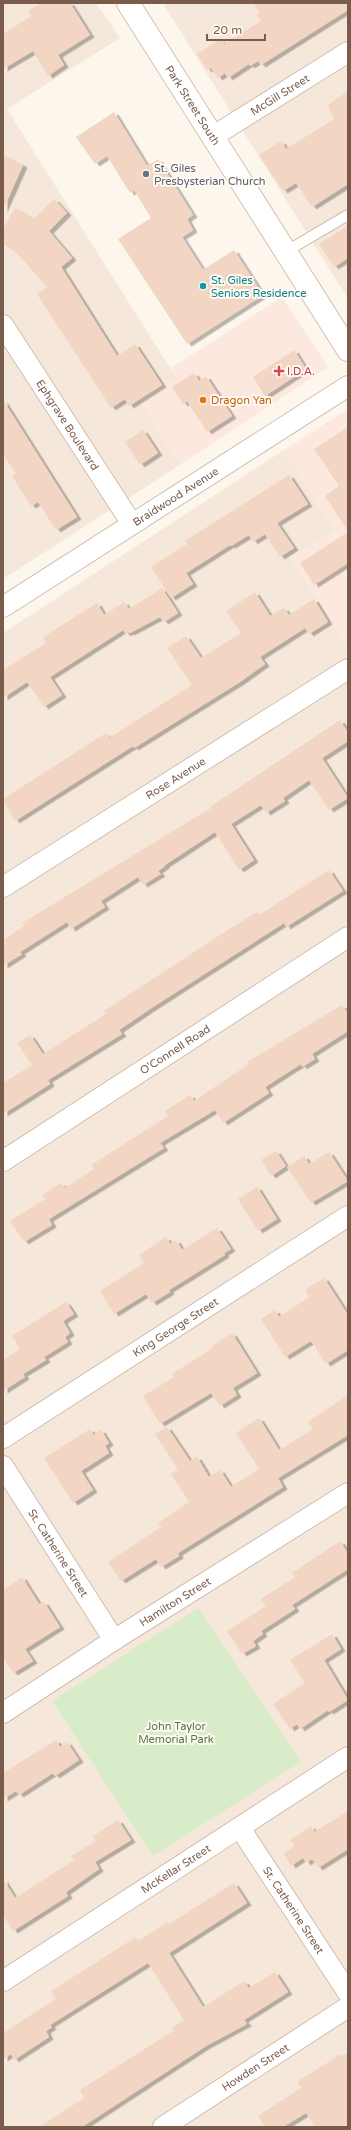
<svg xmlns="http://www.w3.org/2000/svg" width="351" height="2130" font-family="'Varela Round',sans-serif">
	<style>
		.residential { fill: #f5e8da }
		.commercial { fill: #fde8e0 }
		.green { fill: #d8ecc9 }
		.building { fill: #f3d5c3; filter: url(#shadow) }
		.lines { fill: none; stroke-linecap: round; stroke-linejoin: round }
		.lane-casing { stroke: #d1beb0; stroke-width: 12 }
		.street-casing { stroke: #d1beb0; stroke-width: 22 }
		.secondary-casing { stroke: #d6c0b0; stroke-width: 24 }
		.lane { stroke: #fff; stroke-width: 10 }
		.street { stroke: #fff; stroke-width: 20 }
		.secondary { stroke: #fff; stroke-width: 22 }
		.worship-dot { fill: #6b7280; stroke: #fffaf3; stroke-width: 1.5 }
		.culture-dot { fill: #0f9aa8; stroke: #fffaf3; stroke-width: 1.5 }
		.health-dot { fill: #e0444e; stroke: #fffaf3; stroke-width: 1.5 }
		.food-dot { fill: #e8710a; stroke: #fffaf3; stroke-width: 1.5 }
		.labels { text-anchor: middle; stroke-width: 4; stroke-linejoin: round; paint-order: stroke }
		.street-label { font-size: 11px; fill: #7a5c4d; stroke: #fffaf3 }
		.worship-label { font-size: 11px; fill: #5b616d; stroke: #fffaf3; text-anchor: start }
		.culture-label { font-size: 11px; fill: #0d838f; stroke: #fffaf3; text-anchor: start }
		.health-label { font-size: 11px; fill: #be3a42; stroke: #fffaf3; text-anchor: start }
		.food-label { font-size: 11px; fill: #c56008; stroke: #fffaf3; text-anchor: start }
		.park-label { font-size: 11px; fill: #537a41; stroke: #fffaf3 }
	</style>
	<defs>
		<filter id="shadow"><feDropShadow dx="4.5" dy="2.5" stdDeviation="0" flood-color="#0004"/></filter>
	</defs>
	<rect width="100%" height="100%" fill="#fdf6ec"/>
	<path class="residential" d="M3 3H96L120 38 7 109 177 379 140 401 180 465 3 579Z
		M167 3H348V299L164 5Z
		M284 450 335 530 291 557 348 647V2127H3V633Z"/>
	<path class="commercial" d="M282 297 328 367 180 465 140 401 177 379 171 368Z
		M348 409V644L346 646 290 557 335 530 284 450Z"/>
	<path class="green" d="M198 1608 301 1762 153 1856 52 1701Z"/>
	<path class="building" d="M41 3H70L90 35 58 55 64 65 48 76 33 51 3 69V34L31 16 28 11Z
		M253 3H348V10L261 65 258 61 250 66 249 64 228 78 225 73 218 78 211 68 207 70 197 54 220 39 224 44 261 21 257 15 260 13Z
		M348 91V184L312 207 296 183 283 191 259 155 281 141 286 149 334 119 328 105Z
		M114 112 147 166 158 159 193 215 187 219 193 230 182 237 203 270 234 250 263 295 187 344 118 239 151 218 134 190 130 193 107 156 95 164 76 137Z
		M3 155 23 165 3 210Z
		M54 199 67 213 49 231 72 258 61 267 117 356 135 344 162 385 129 406 125 399 111 408 37 294 47 287 14 250 3 244V229L15 208 34 219Z
		M348 226V258L334 267 319 244Z
		M294 350 306 369 265 396 253 377Z
		M194 373 199 381 206 376 232 416 207 432 187 401 183 404 172 387Z
		M3 400 77 517 56 530 38 502 31 506 12 476 16 474 3 454Z
		M348 427V531L325 496 339 486 314 449Z
		M143 430 158 453 140 465 125 442Z
		M289 475 308 504 277 523 294 548 280 557 265 534 253 542 249 535 231 546 230 545 186 573 193 584 171 598 151 567 187 544 185 541Z
		M348 532V563L314 585 300 563Z
		M162 588 178 613 164 622 160 617 130 633 129 632 126 634 123 630 50 677 62 695 44 707 27 682 3 698V670L46 643 43 638 48 634 97 603 104 615 124 602 129 609Z
		M255 592 270 616 284 608 289 615 314 599 328 622 309 634 305 628 260 657 265 664 240 682 134 748 133 746 15 821 3 799 106 733 109 738 192 685 167 648 186 636 201 658 241 633 226 611Z
		M340 720 348 733V741L322 758 348 798 329 810 309 780 283 798 285 801 266 813 261 805 231 824 254 860 239 870 215 832 165 865V866L158 871 161 874 143 885 138 877 101 901 105 907 71 929 67 922 20 952 22 954 3 966V940L24 926 22 923 211 808 210 807Z
		M329 870 343 891 286 927 284 923 153 1007 119 1030 122 1034 48 1080 50 1084 3 1114V1083L32 1065 17 1043 30 1035 43 1054 106 1014 104 1011 223 933 257 912 259 915Z
		M342 1005 348 1014V1031L312 1054 315 1059 302 1067 301 1064 265 1087 269 1093 223 1123 215 1110 160 1143 164 1148 49 1219 52 1225 24 1242 10 1221 45 1199 42 1195 61 1183 65 1188 94 1169 91 1165 168 1116 165 1111 190 1095 194 1101 249 1064 247 1062Z
		M276 1151 286 1166 271 1176 261 1160Z
		M329 1152 348 1181 311 1203 287 1167 304 1156 309 1164Z
		M257 1187 277 1219 258 1231 238 1199Z
		M217 1228 231 1249 224 1253 225 1255 169 1290 170 1292 152 1303 146 1294 114 1314 100 1291 144 1263 139 1255 166 1237 170 1244 176 1240 182 1250Z
		M324 1278 348 1315V1350L326 1364 311 1341 285 1357 261 1319 275 1310 279 1317 309 1297 305 1290Z
		M66 1302 74 1314 63 1321 70 1333 65 1337 68 1342 44 1357 46 1360 23 1374 25 1377 3 1391V1360L20 1349 12 1336Z
		M232 1333 257 1373 233 1388 237 1395 220 1406 211 1393 160 1424 143 1396 174 1377 172 1374 213 1348 212 1346Z
		M348 1395V1435L278 1478 283 1487 178 1553 179 1556 161 1567 156 1559 121 1581 108 1562 161 1527 158 1523 189 1502 171 1474 178 1470 155 1434 167 1427 190 1461 197 1457 209 1477 220 1470 231 1487 259 1469 236 1433 259 1418 279 1450 313 1429 308 1422Z
		M90 1429 93 1435 101 1430 109 1443 105 1446 109 1453 81 1471 93 1490 73 1503 44 1458Z
		M340 1541 348 1554V1569L292 1605 295 1609 261 1631 263 1634 253 1641 256 1646 242 1654 227 1631 266 1606 261 1599 295 1577 292 1573Z
		M22 1577 39 1604 44 1602 60 1627 25 1649 33 1661 13 1673 3 1658V1590Z
		M332 1634 341 1649 324 1660 348 1700 329 1712 328 1710 300 1729 297 1724 290 1729 273 1704 305 1683 290 1660Z
		M56 1740 60 1747 67 1742 79 1760 55 1776 53 1773 19 1795 16 1791 3 1799V1773Z
		M348 1811V1849L318 1868 312 1859 306 1863 303 1858 291 1866 284 1853 295 1846 290 1840 311 1826 314 1832Z
		M118 1820 131 1840 95 1862 99 1869 66 1892 68 1896 13 1931 3 1915V1879L15 1898 74 1860 71 1856 96 1841 93 1836Z
		M234 1883 247 1903 169 1953 203 2007 244 1981 249 1988 275 1972 288 1992 244 2020 247 2024 206 2046 82 2127H39L84 2098 80 2090 173 2031 171 2028 184 2020 148 1963 50 2025 52 2027 46 2031 49 2037 14 2060 11 2054 3 2059V2033L56 1999 51 1991 81 1972 136 1937 138 1941 168 1922 169 1924Z
		M348 2052V2127H315L306 2113 283 2127H265L258 2116 301 2088 297 2082 341 2054 342 2056Z"/>
	<g class="lines">
		<defs>
			<path id="lane" d="M285 252 348 215"/>
			<g id="street">
				<path id="s1" d="M212 137 348 52"/>
				<path id="s2" d="M3 325 132 524"/>
				<path id="s3" d="M3 607 348 386"/>
				<path id="s4" d="M3 887 348 669"/>
				<path id="s5" d="M3 1161 348 937"/>
				<path id="s6" d="M3 1438 348 1216"/>
				<path id="s7" d="M3 1466 114 1640"/>
				<path id="s8" d="M3 1713 114 1640 348 1493"/>
				<path id="s9" d="M240 1828 348 1993"/>
				<path id="s10" d="M3 1981 348 1757"/>
				<path id="s11" d="M163 2127 348 2007"/>
			</g>
			<g id="secondary">
				<path id="s12" d="M128 3 348 350"/>
			</g>
		</defs>
		<use href="#lane" class="lane-casing"/>
		<use href="#street" class="street-casing"/>
		<use href="#secondary" class="secondary-casing"/>
		<use href="#lane" class="lane"/>
		<use href="#street" class="street"/>
		<use href="#secondary" class="secondary"/>
	</g>
	<circle class="worship-dot" cx="146" cy="174" r="4"/>
	<circle class="culture-dot" cx="203" cy="286" r="4"/>
	<path class="health-dot" d="M277 365h4v4h4v4h-4v4h-4v-4h-4v-4h4z"/>
	<circle class="food-dot" cx="203" cy="400" r="4"/>
	<g class="labels">
		<g class="street-label">
			<text dy="4" stroke="none"><textPath href="#s1" startOffset="80">McGill Street</textPath></text>
			<text dy="4" stroke="none"><textPath href="#s12" startOffset="121">Park Street South</textPath></text>
			<text dy="4" stroke="none"><textPath href="#s2" startOffset="119">Ephgrave Boulevard</textPath></text>
			<text dy="4" stroke="none"><textPath href="#s3" startOffset="205">Braidwood Avenue</textPath></text>
			<text dy="4" stroke="none"><textPath href="#s4" startOffset="204">Rose Avenue</textPath></text>
			<text dy="4" stroke="none"><textPath href="#s5" startOffset="205">O'Connell Road</textPath></text>
			<text dy="4" stroke="none"><textPath href="#s6" startOffset="205">King George Street</textPath></text>
			<text dy="4" stroke="none"><textPath href="#s7" startOffset="103">St. Catherine Street</textPath></text>
			<text dy="4" stroke="none"><textPath href="#s8" startOffset="205">Hamilton Street</textPath></text>
			<text dy="4" stroke="none"><textPath href="#s10" startOffset="206">McKellar Street</textPath></text>
			<text dy="4" stroke="none"><textPath href="#s9" startOffset="98">St. Catherine Street</textPath></text>
			<text dy="4" stroke="none"><textPath href="#s11" startOffset="110">Howden Street</textPath></text>
		</g>
		<g class="worship-label">
			<text x="154" y="172">St. Giles<tspan x="154" dy="13">Presbysterian Church</tspan></text>
		</g>
		<g class="culture-label">
			<text x="211" y="284">St. Giles<tspan x="211" dy="13">Seniors Residence</tspan></text>
		</g>
		<g class="health-label">
			<text x="287" y="375">I.D.A.</text>
		</g>
		<g class="food-label">
			<text x="211" y="404">Dragon Yan</text>
		</g>
		<g class="park-label">
			<text x="176" y="1730">John Taylor<tspan x="176" dy="13">Memorial Park</tspan></text>
		</g>
	</g>
	<rect width="351" height="2130" fill="none" stroke="#7a5c4d" stroke-width="8"/>
	<path d="M207 34v6h58v-6" fill="none" stroke="#7a5c4d" stroke-width="2"/>
	<text x="213" y="34" font-size="12" fill="#7a5c4d" stroke="#fffaf3" stroke-width="3" paint-order="stroke">20 m</text>
</svg>
